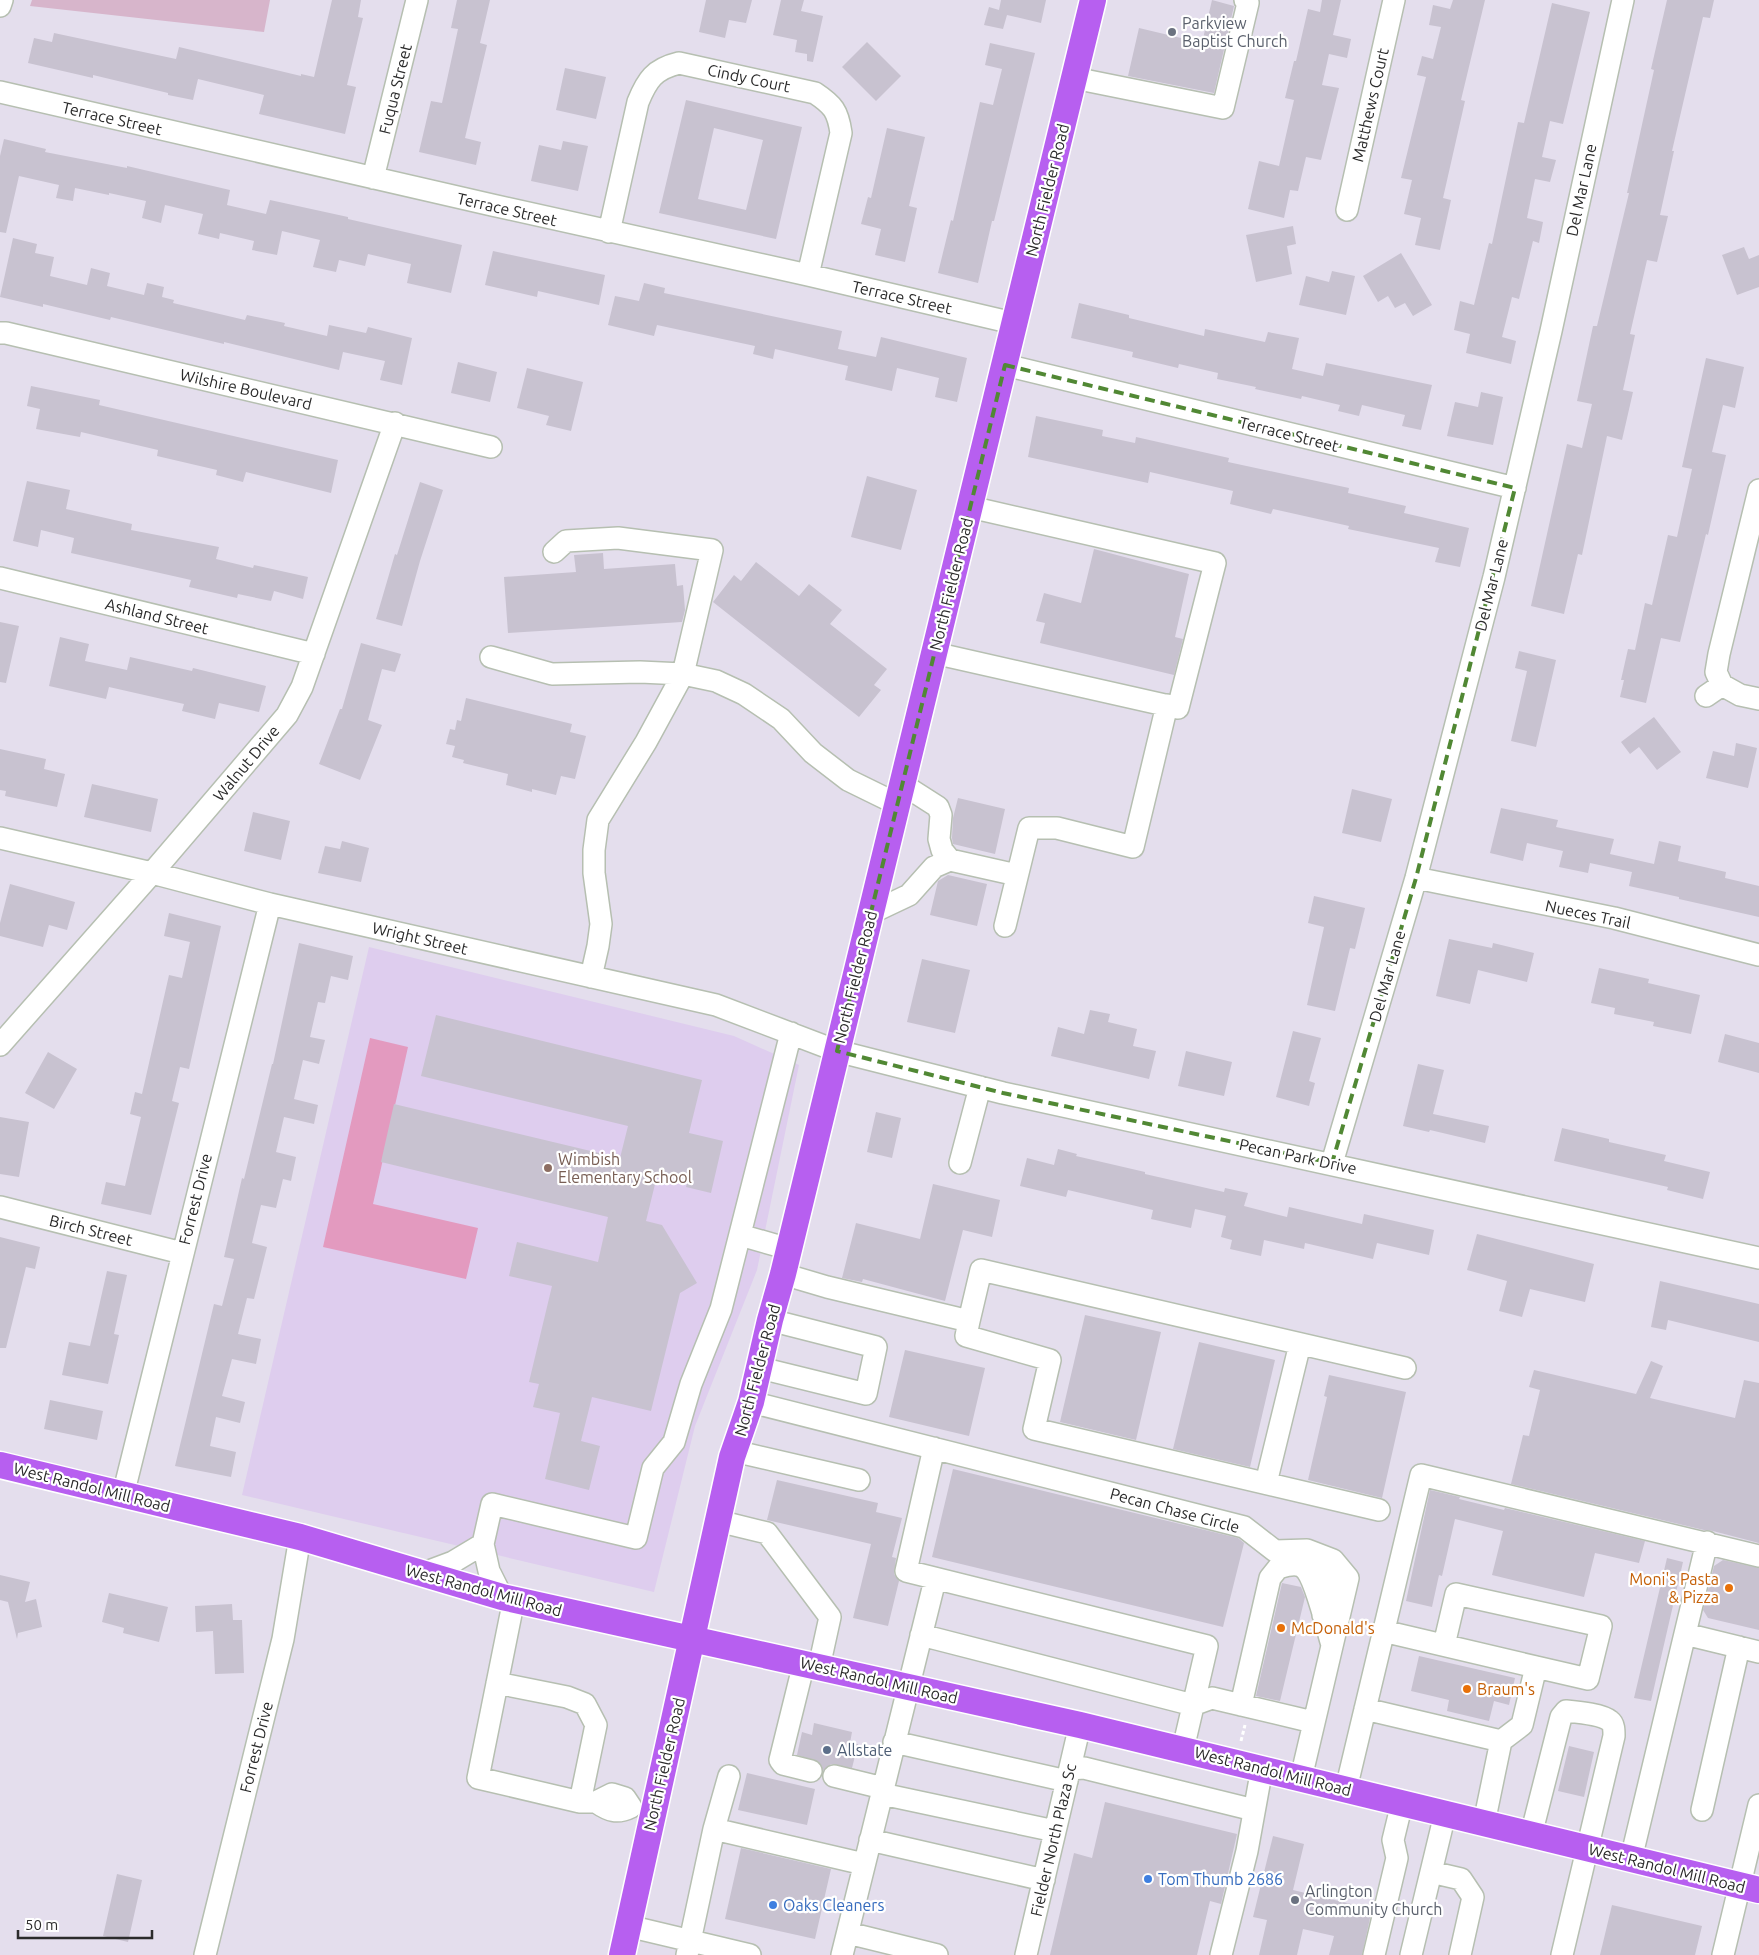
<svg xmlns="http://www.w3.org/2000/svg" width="1759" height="1955" font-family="Ubuntu,sans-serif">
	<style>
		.education { fill: #decdee }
		.green { fill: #e39abf }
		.cemetery { fill: #d7b5cb }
		.building { fill: #c8c2d0; fill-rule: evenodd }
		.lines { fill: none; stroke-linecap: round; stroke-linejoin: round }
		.minor-casing { stroke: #b6bfb1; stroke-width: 24 }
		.major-casing { stroke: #fff; stroke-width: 29 }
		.path { stroke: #fff; stroke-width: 3; stroke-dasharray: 4 2.5; stroke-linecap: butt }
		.minor { stroke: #fff; stroke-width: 21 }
		.major { stroke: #b75ff0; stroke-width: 26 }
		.marked { fill: none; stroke: #518834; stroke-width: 4; stroke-dasharray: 10 6; stroke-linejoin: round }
		.worship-dot { fill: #6b7280; stroke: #fff; stroke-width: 2 }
		.education-dot { fill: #8d6e63; stroke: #fff; stroke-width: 2 }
		.food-dot { fill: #e8710a; stroke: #fff; stroke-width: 2 }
		.service-dot { fill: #5c6f8a; stroke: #fff; stroke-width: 2 }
		.shop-dot { fill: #3f7fe0; stroke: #fff; stroke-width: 2 }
		.labels { text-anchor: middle; stroke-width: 4.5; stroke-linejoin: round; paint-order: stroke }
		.worship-label { font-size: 16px; fill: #5b616d; stroke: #fff; text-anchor: start }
		.street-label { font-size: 16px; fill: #2b2b2b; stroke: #fff }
		.education-label { font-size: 16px; fill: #785e54; stroke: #fff; text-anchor: start }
		.food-label { font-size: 16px; fill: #c56008; stroke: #fff; text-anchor: start }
		.service-label { font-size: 16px; fill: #4e5e75; stroke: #fff; text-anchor: start }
		.shop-label { font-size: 16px; fill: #366cbe; stroke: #fff; text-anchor: start }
	</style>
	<rect width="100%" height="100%" fill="#e4deed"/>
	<path class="education" d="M369 947 734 1036 799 1065 757 1270 695 1426 654 1592 242 1495Z"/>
	<path class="green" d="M370 1038 408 1047 373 1204 478 1228 466 1279 323 1247Z"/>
	<path class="cemetery" d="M32 0H270L264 32 30 6Z"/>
	<path class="building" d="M332 0H361L358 17 363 18 347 85 356 87 345 134 259 114 264 95 198 79 193 100 168 95V93L93 75V78L28 63 34 38 52 42 54 33 176 59 179 47 301 76V74L314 77Z
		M457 0H490L480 43 487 45 465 138 481 142 476 165 419 152 431 101 442 103 458 29 451 28Z
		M706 0H752L746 23 729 20 725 38 699 32Z
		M781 0H804L801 11 823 16 813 62 807 61V54L795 52 797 40 773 35Z
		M1001 0H1046L1041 23 1007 15 1003 29 984 25 989 7 999 10Z
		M1212 0 1234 6 1214 93 1128 76 1139 28 1202 43Z
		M1322 0H1341L1333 35 1351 39 1347 58 1329 54 1322 85 1339 88 1321 160 1306 157 1298 191 1290 190 1284 218 1248 209 1259 161 1279 166 1294 100 1285 98 1294 61H1296L1308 9 1320 12Z
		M1453 0H1485L1461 100 1465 101 1443 198 1451 200 1440 250 1415 245 1421 218 1404 214 1412 180 1401 178 1426 77 1417 75 1422 56 1433 59 1441 27 1429 25 1433 5 1450 9Z
		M1667 0H1714L1710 18 1703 17 1672 151H1674L1660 215 1668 216 1657 262 1647 260 1630 334 1635 335 1623 390 1633 392 1622 440 1607 436 1582 555 1578 554 1564 614 1531 606 1567 444 1582 448 1592 404 1577 401 1593 326H1597L1629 193H1627L1654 70 1651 69Z
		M1552 3 1590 12 1563 124 1550 121 1542 157 1556 160 1550 182 1535 179 1527 218 1543 222 1539 243 1533 241 1519 299 1512 297 1502 337 1516 341 1511 364 1466 353 1470 334 1454 330 1460 301 1474 305 1489 243 1492 244 1518 122 1524 123Z
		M867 42 901 76 876 101 842 67Z
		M990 43 1035 53 994 221H992L978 283 938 273 951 220 953 221 980 102 993 105 1002 69 985 65Z
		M565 68 606 77 596 119 556 110Z
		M686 100 802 127 776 239 659 213ZM714 128 763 140 746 210 698 199Z
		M887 128 925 137 909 206 917 208 905 262 875 255 881 229 861 224 868 197 871 198Z
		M4 139 46 149 45 152 127 168V166L230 190 227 205 266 214 270 200 348 217V219L462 245 451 293 407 283 411 264 368 254 365 266 339 260 336 272 313 267 320 240 282 231 277 255 252 250 254 241 220 233 219 239 198 234 203 214 165 205 161 223 142 218 146 201 109 193V195L75 188 73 201 56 198 59 185 19 176 6 233 0 232V156Z
		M563 141 588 146 578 191 531 181 539 145 561 150Z
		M1293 226 1296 244 1287 246 1292 274 1256 282 1246 235Z
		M13 238 37 244 35 253 54 257 50 276 87 285 91 268 110 273 107 286 144 295 147 283 164 287 162 297 174 300 173 303 245 320 247 315 285 323 284 326 327 336 329 325 366 333 368 327 412 338 402 385 380 380 385 361 343 352 339 370 224 342V344L111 317 110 320 43 304V307L0 297Z
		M1744 247 1749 259 1759 255V287L1737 295 1722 255Z
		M493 251 605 275 599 305 538 291 537 297 485 285Z
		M1401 253 1432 305 1413 316 1405 303 1395 308 1388 296 1378 302 1363 276Z
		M1332 271 1355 276 1346 315 1299 305 1306 276 1329 282Z
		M644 283 665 288 664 293 842 331 838 349 876 357 881 337 967 358 957 402 935 397 939 378 897 368 892 391 845 380 848 366 775 349 773 359 753 354 755 346 657 325 654 336 608 325 615 296 639 301Z
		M1079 303 1129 315V318L1204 336 1205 329 1265 342 1268 332 1299 338 1292 369 1323 376 1326 363 1432 385 1421 430 1402 426 1405 415 1362 405 1359 416 1338 411 1340 405 1302 396 1301 399 1255 389 1256 387 1217 379 1218 373 1179 364 1178 368 1132 357 1133 352 1071 338Z
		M1706 358 1744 367 1735 408 1723 405 1712 452 1726 455 1708 535 1706 534 1680 642 1661 638 1646 703 1620 697 1624 680H1621L1628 649 1635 650 1645 603 1652 605 1668 535 1677 537 1692 469 1682 467Z
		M458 362 497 372 490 402 451 393Z
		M527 368 583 382 571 431 546 425 549 416 517 408Z
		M31 386 100 400 99 405 338 460 331 493 246 472 243 482 216 475 217 470 157 456 158 450 81 432 80 437 36 429 40 409 27 406Z
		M1481 392 1503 397 1493 445 1447 436 1455 402 1478 407Z
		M1036 416 1103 430 1102 436 1135 443 1136 437 1229 458 1228 462 1349 488 1348 493 1406 506 1404 513 1469 528 1460 567 1435 562 1439 548 1348 529 1349 526 1273 509 1271 514 1230 504 1233 491 1150 472 1148 483 1028 457Z
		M867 476 917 490 901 550 851 537Z
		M27 481 70 490 66 509 132 524 131 530 219 547 216 559 253 568 254 565 308 577 303 599 274 591 271 601 238 594 237 598 189 587 191 580 71 553 74 538 41 530 38 547 13 541Z
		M420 482 443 490 420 561 402 626 376 619 395 554 397 555Z
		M1094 549 1189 574 1175 637 1183 639 1174 675 1040 643 1045 623 1036 621 1044 593 1081 603Z
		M603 553 604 569 675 564 677 586 683 585 685 610 682 622 508 633 504 577 576 572 574 555Z
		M756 562 799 596 809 584 842 610 830 624 887 669 874 685 881 690 859 717 713 602 734 575 741 581Z
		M0 622 19 626 6 683 0 682Z
		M60 637 89 644 85 661 127 670 130 657 192 671 193 668 266 686 259 712 219 703 215 719 182 711 184 704 109 687 106 699 49 686Z
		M361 643 401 654 395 672 382 669 368 720 382 725 360 780 319 764 340 709H342Z
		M1519 651 1556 660 1536 747 1511 741 1527 671 1515 668Z
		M466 698 572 724 570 732 586 736 575 779 561 776 556 795 532 789V792L506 785 508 774 463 763 464 760 452 757 455 746 446 744 450 729 455 730 457 720 461 721Z
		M1654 717 1681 752 1657 770 1639 747 1630 754 1621 742Z
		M1736 743 1757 748 1748 788 1706 778 1713 751 1734 756Z
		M0 749 46 759 44 769 65 774 57 807 5 796 6 791 0 790Z
		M92 784 158 799 151 832 84 817Z
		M1352 789 1392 799 1381 842 1342 833Z
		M958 798 1005 809 995 854 953 844 952 838 953 818Z
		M1501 808 1558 820 1556 827 1614 839 1610 854 1654 864 1659 841 1681 846 1678 861 1726 872 1725 878 1759 886V917L1679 899V897L1629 886 1632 872 1590 863 1588 873 1559 867 1563 851 1527 843 1523 861 1490 853Z
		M253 812 290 821 281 860 244 851Z
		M342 841 369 848 361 882 318 873 325 846 340 849Z
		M948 875 987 884 977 926 930 915 938 881Z
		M10 884 75 902 67 930 49 925 43 947 0 936V923Z
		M1314 896 1365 908 1355 949 1350 948 1335 1011 1307 1005 1324 927 1308 923Z
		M169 913 221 926 189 1069 180 1067 172 1101 179 1103 151 1215 101 1204 106 1182 125 1186 141 1117 130 1114 135 1092 142 1094 169 975 182 978 190 942 164 936Z
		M1449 939 1492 948 1493 943 1534 953 1527 982 1478 970 1470 1004 1436 996Z
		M299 943 353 956 348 980 331 976 325 1003 318 1002 310 1037 325 1040 319 1064 303 1060 294 1099 318 1105 314 1124 284 1117 276 1152 296 1157 291 1181 283 1179 276 1208 261 1205 252 1243 267 1247 254 1299 247 1298 238 1334 261 1339 256 1364 232 1359 222 1396 245 1402 240 1423 216 1417 210 1446 236 1452 231 1477 175 1466 214 1304 222 1306 234 1259 224 1257 242 1178 244 1179 272 1064H273Z
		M922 959 970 970 955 1033 907 1022Z
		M1599 968 1649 979 1648 983 1700 995 1691 1034 1653 1026 1654 1022 1614 1014 1615 1008 1591 1003Z
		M1090 1010 1110 1014 1108 1022 1137 1029 1133 1046 1156 1051 1149 1079 1051 1056 1058 1027 1084 1034Z
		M436 1015 702 1080 689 1133 723 1141 711 1193 686 1187 688 1180 658 1172 646 1221 662 1225 697 1283 680 1293 651 1411 592 1397 581 1441 600 1446 589 1490 545 1479 560 1413 533 1407 539 1384 529 1382 552 1286 509 1276 517 1242 598 1262 608 1217 381 1162 394 1104 620 1158 628 1126 421 1076Z
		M1293 1031 1321 1038 1309 1081 1315 1083 1309 1106 1276 1097Z
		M1725 1034 1759 1043V1073L1718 1062Z
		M1186 1051 1232 1062 1224 1096 1178 1086Z
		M48 1052 77 1069 54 1109 25 1093Z
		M1418 1064 1444 1070 1433 1114 1489 1126 1485 1143 1430 1130 1429 1132 1403 1126Z
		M876 1112 901 1118 892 1158 867 1152Z
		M0 1117 29 1122 19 1177 0 1174Z
		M1562 1128 1609 1139V1142L1666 1155 1664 1161 1710 1172 1703 1199 1667 1190 1668 1187 1554 1161Z
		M1058 1149 1077 1154 1076 1156 1145 1172V1174L1224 1192 1225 1188 1248 1193 1244 1206 1287 1217 1289 1207 1362 1224 1364 1214 1434 1230 1429 1255 1377 1243 1373 1259 1305 1243 1304 1249 1264 1240 1261 1256 1230 1249 1232 1240 1221 1237 1226 1216 1195 1209 1191 1228 1151 1219 1153 1210 1068 1190 1066 1197 1020 1186 1027 1158 1054 1165Z
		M933 1184 1000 1200 992 1237 963 1230 945 1301 863 1279 862 1282 842 1278 856 1223 920 1239Z
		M1477 1234 1594 1264 1585 1302 1530 1289 1522 1317 1499 1311 1507 1281 1467 1270Z
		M0 1237 40 1247 35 1269 26 1267 6 1348H0Z
		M107 1271 127 1275 114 1334 119 1335 108 1384 62 1375 69 1342 90 1346Z
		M1660 1281 1759 1304V1342L1668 1320 1666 1330 1651 1327Z
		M1085 1315 1161 1332 1136 1440 1060 1422Z
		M1199 1342 1275 1360 1250 1467 1173 1449Z
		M905 1350 985 1368 969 1436 889 1417Z
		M1651 1361 1663 1366 1650 1398 1735 1418 1744 1380 1759 1383V1543L1709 1530H1704L1511 1484 1523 1435 1529 1436 1540 1390 1529 1387 1534 1370 1636 1394Z
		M1329 1375 1406 1392 1382 1498 1308 1480 1327 1397 1324 1396Z
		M50 1400 103 1411 97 1440 44 1429Z
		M953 1469 1238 1538 1244 1543 1223 1627 932 1557Z
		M777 1480 878 1503 876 1512 902 1518 892 1557 896 1558 894 1574 899 1581 888 1626 853 1618 871 1544 767 1520Z
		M1430 1490 1460 1497 1459 1499 1504 1510 1505 1508 1645 1541 1639 1563 1595 1553 1584 1597 1492 1575 1503 1531 1455 1519 1442 1576 1439 1575 1432 1607 1406 1601Z
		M1667 1558 1683 1562 1651 1701 1634 1698Z
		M1723 1560 1759 1568V1630L1708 1618 1703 1610 1714 1566Z
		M0 1575 30 1582 25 1602 36 1599 42 1627 18 1633 17 1639 8 1602 0 1600Z
		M1282 1583 1301 1587 1305 1597 1280 1701 1256 1696Z
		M109 1593 168 1607 159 1642 123 1633 124 1628 102 1622Z
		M232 1604 233 1620H242L244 1673 215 1674 213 1631 196 1632 195 1606Z
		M1419 1656 1515 1678 1509 1705 1494 1701 1489 1721 1447 1711 1449 1700 1411 1691Z
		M814 1723 852 1732 850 1743 858 1744 852 1768 831 1764 823 1771 819 1762 797 1755 802 1732 812 1735Z
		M1569 1746 1594 1752 1584 1797 1558 1791Z
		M747 1773 815 1789 807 1825 738 1810Z
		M1105 1802 1237 1834 1221 1904 1210 1901 1197 1955H1050L1074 1853 1092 1858Z
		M1273 1836 1304 1844 1293 1890 1372 1909 1362 1955H1329L1334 1936 1303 1929 1297 1955H1259L1267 1920 1253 1917Z
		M741 1848 831 1869 815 1939 725 1919Z
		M117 1874 142 1880 128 1942 103 1936Z
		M1612 1905 1702 1926 1695 1955H1600Z"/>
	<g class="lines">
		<defs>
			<path id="minor" d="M0 6 2 0
				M1074 78 1223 108 1248 3 1245 0
				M0 92 492 205 808 275 1013 323
				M373 178 417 0
				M1347 210 1394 0
				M609 232 638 102C647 80 654 69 679 63L815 93C833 105 838 111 841 133L808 275
				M0 333H6L491 447
				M1005 365 1515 488
				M0 578 314 654
				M934 653 1178 708 1215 563 970 507
				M491 657 552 674 640 672 683 674 712 550 618 538 566 541 554 552
				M1722 685 1716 672 1719 654 1759 490
				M1706 696 1722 685 1740 695 1759 699
				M902 784 938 807 941 815 939 839 942 850 950 860
				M0 838 152 873 270 904 716 1005 837 1051 1003 1093 1759 1258
				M1416 878 1614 918 1759 955
				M871 913 909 895 934 867 950 860 1017 875
				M1005 926 1029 828H1057L1133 847 1167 705
				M591 977 598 946 601 924 594 873V850L598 820 646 742 683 674 716 681 744 694 781 719 813 753 848 780 897 804
				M0 1045 152 873 287 715 302 687 395 423
				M960 1163 980 1087
				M1332 1163 1416 878 1494 577 1551 331 1623 0
				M0 1207 182 1253
				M740 1235 789 1249
				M783 1274 827 1287 969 1321 966 1336 1050 1360 1034 1429 1379 1510
				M969 1321 981 1270 1405 1368
				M760 1368 866 1394 876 1347 770 1320
				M751 1402 1244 1527 1275 1551 1307 1550 1333 1560 1348 1578 1301 1778
				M934 1448 906 1571 1207 1646 1183 1749
				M734 1451 859 1480
				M1266 1483 1300 1344
				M123 1495 270 904
				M718 1521 767 1533 830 1617 819 1667
				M1307 1560 1328 1574 1330 1584 1323 1615
				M421 1574 453 1562 483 1544
				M502 1597 489 1571 483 1544 492 1504 636 1538 653 1468 674 1442 691 1384 721 1309 791 1033
				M1383 1631 1536 1667 1522 1725 1501 1741
				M1685 1634 1759 1652
				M921 1635 1193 1705 1212 1698 1313 1722
				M1444 1645 1456 1594 1601 1626 1588 1679 1536 1667
				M804 1663 780 1760 783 1764 811 1771
				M497 1683 567 1697 585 1704 596 1725 580 1802 478 1778 514 1599
				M1241 1705 1270 1578 1278 1568C1285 1566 1293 1563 1301 1566 1314 1572 1327 1629 1332 1645
				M1365 1709 1501 1741 1484 1823
				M894 1742 1067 1781
				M1070 1769 1084 1768 1254 1810
				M834 1776 883 1788
				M1346 1789 1421 1475 1759 1556
				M882 1794 1055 1831
				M580 1802H596L612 1794 625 1798 631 1807C617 1814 609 1811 596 1802
				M1702 1810 1739 1647
				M714 1829 729 1776
				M1531 1835 1561 1717 1566 1711C1576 1712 1602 1714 1610 1721 1614 1724 1614 1730 1614 1736L1562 1955
				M870 1840 1044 1880
				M1631 1859 1707 1542
				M1431 1872 1461 1879 1473 1897 1460 1955
				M628 1926 750 1955
				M848 1933 937 1955
				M205 1955 283 1639 300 1537
				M687 1955 714 1829 864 1864
				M842 1955 935 1580
				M1026 1955 1080 1725
				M1221 1955 1247 1851 1262 1768
				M1374 1955 1397 1858 1393 1840 1402 1803
				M1411 1955 1445 1814
				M1723 1955 1759 1805"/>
			<path id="major" d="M0 1465 300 1537 502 1597 1080 1725 1759 1890
				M622 1955 732 1457 751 1402 770 1320 783 1274 1093 0"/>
		</defs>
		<use href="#minor" class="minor-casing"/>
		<use href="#major" class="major-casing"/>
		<path class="path" d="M1241 1741 1245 1725"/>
		<use href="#minor" class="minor"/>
		<use href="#major" class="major"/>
	</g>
	<path class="marked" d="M1005 365 1515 488 1416 878 1332 1163 1003 1093 837 1051Z"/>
	<g class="worship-dot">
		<circle cx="1172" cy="32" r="5"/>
		<circle cx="1295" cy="1900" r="5"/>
	</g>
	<circle class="education-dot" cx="548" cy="1168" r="5"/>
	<g class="food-dot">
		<circle cx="1729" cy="1588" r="5"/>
		<circle cx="1281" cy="1628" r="5"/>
		<circle cx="1467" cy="1689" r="5"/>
	</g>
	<circle class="service-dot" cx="827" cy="1750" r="5"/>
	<g class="shop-dot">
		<circle cx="1148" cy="1879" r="5"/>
		<circle cx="773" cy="1905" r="5"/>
	</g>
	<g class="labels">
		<g class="worship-label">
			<text x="1182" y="29">Parkview<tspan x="1182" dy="18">Baptist Church</tspan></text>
			<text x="1305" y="1897">Arlington<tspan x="1305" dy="18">Community Church</tspan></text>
		</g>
		<g class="street-label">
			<text transform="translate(749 78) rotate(12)" y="6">Cindy Court</text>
			<text transform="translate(395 89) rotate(-76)" y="6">Fuqua Street</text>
			<text transform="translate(1370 105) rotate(-77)" y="6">Matthews Court</text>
			<text transform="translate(112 118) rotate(13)" y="6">Terrace Street</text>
			<text transform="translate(1047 190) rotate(-76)" y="6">North Fielder Road</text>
			<text transform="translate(1581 190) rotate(-78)" y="6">Del Mar Lane</text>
			<text transform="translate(507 209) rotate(13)" y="6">Terrace Street</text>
			<text transform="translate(902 297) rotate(13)" y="6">Terrace Street</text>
			<text transform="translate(246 389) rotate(13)" y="6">Wilshire Boulevard</text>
			<text transform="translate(1289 434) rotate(14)" y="6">Terrace Street</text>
			<text transform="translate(951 584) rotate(-76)" y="6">North Fielder Road</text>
			<text transform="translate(1491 585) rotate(-76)" y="6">Del Mar Lane</text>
			<text transform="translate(157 616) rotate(14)" y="6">Ashland Street</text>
			<text transform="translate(246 763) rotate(-50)" y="6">Walnut Drive</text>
			<text transform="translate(1588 914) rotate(12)" y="6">Nueces Trail</text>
			<text transform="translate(420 938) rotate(13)" y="6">Wright Street</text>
			<text transform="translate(1387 976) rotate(-74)" y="6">Del Mar Lane</text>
			<text transform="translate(855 977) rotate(-76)" y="6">North Fielder Road</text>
			<text transform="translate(1298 1156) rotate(12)" y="6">Pecan Park Drive</text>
			<text transform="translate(195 1199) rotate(-76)" y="6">Forrest Drive</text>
			<text transform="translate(91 1230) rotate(14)" y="6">Birch Street</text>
			<text transform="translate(757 1370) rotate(-75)" y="6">North Fielder Road</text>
			<text transform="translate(92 1487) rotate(14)" y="6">West Randol Mill Road</text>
			<text transform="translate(1175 1510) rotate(15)" y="6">Pecan Chase Circle</text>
			<text transform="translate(484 1590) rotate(15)" y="6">West Randol Mill Road</text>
			<text transform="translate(879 1680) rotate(13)" y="6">West Randol Mill Road</text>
			<text transform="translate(256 1747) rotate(-76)" y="6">Forrest Drive</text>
			<text transform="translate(664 1764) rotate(-77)" y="6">North Fielder Road</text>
			<text transform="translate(1273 1771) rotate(14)" y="6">West Randol Mill Road</text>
			<text transform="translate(1053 1840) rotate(-77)" y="6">Fielder North Plaza Sc</text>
			<text transform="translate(1667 1868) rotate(14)" y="6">West Randol Mill Road</text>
		</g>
		<g class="education-label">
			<text x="558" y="1165">Wimbish<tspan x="558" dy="18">Elementary School</tspan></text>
		</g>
		<g class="food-label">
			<text x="1719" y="1585" text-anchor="end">Moni's Pasta<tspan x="1719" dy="18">&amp; Pizza</tspan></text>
			<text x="1291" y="1634">McDonald's</text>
			<text x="1477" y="1695">Braum's</text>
		</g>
		<g class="service-label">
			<text x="837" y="1756">Allstate</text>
		</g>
		<g class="shop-label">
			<text x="1158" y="1885">Tom Thumb 2686</text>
			<text x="783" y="1911">Oaks Cleaners</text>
		</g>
	</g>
	<path d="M18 1930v8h134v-8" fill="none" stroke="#2b2b2b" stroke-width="2.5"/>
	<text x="25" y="1930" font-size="15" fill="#2b2b2b" stroke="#ffffff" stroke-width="4" paint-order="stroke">50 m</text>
</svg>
